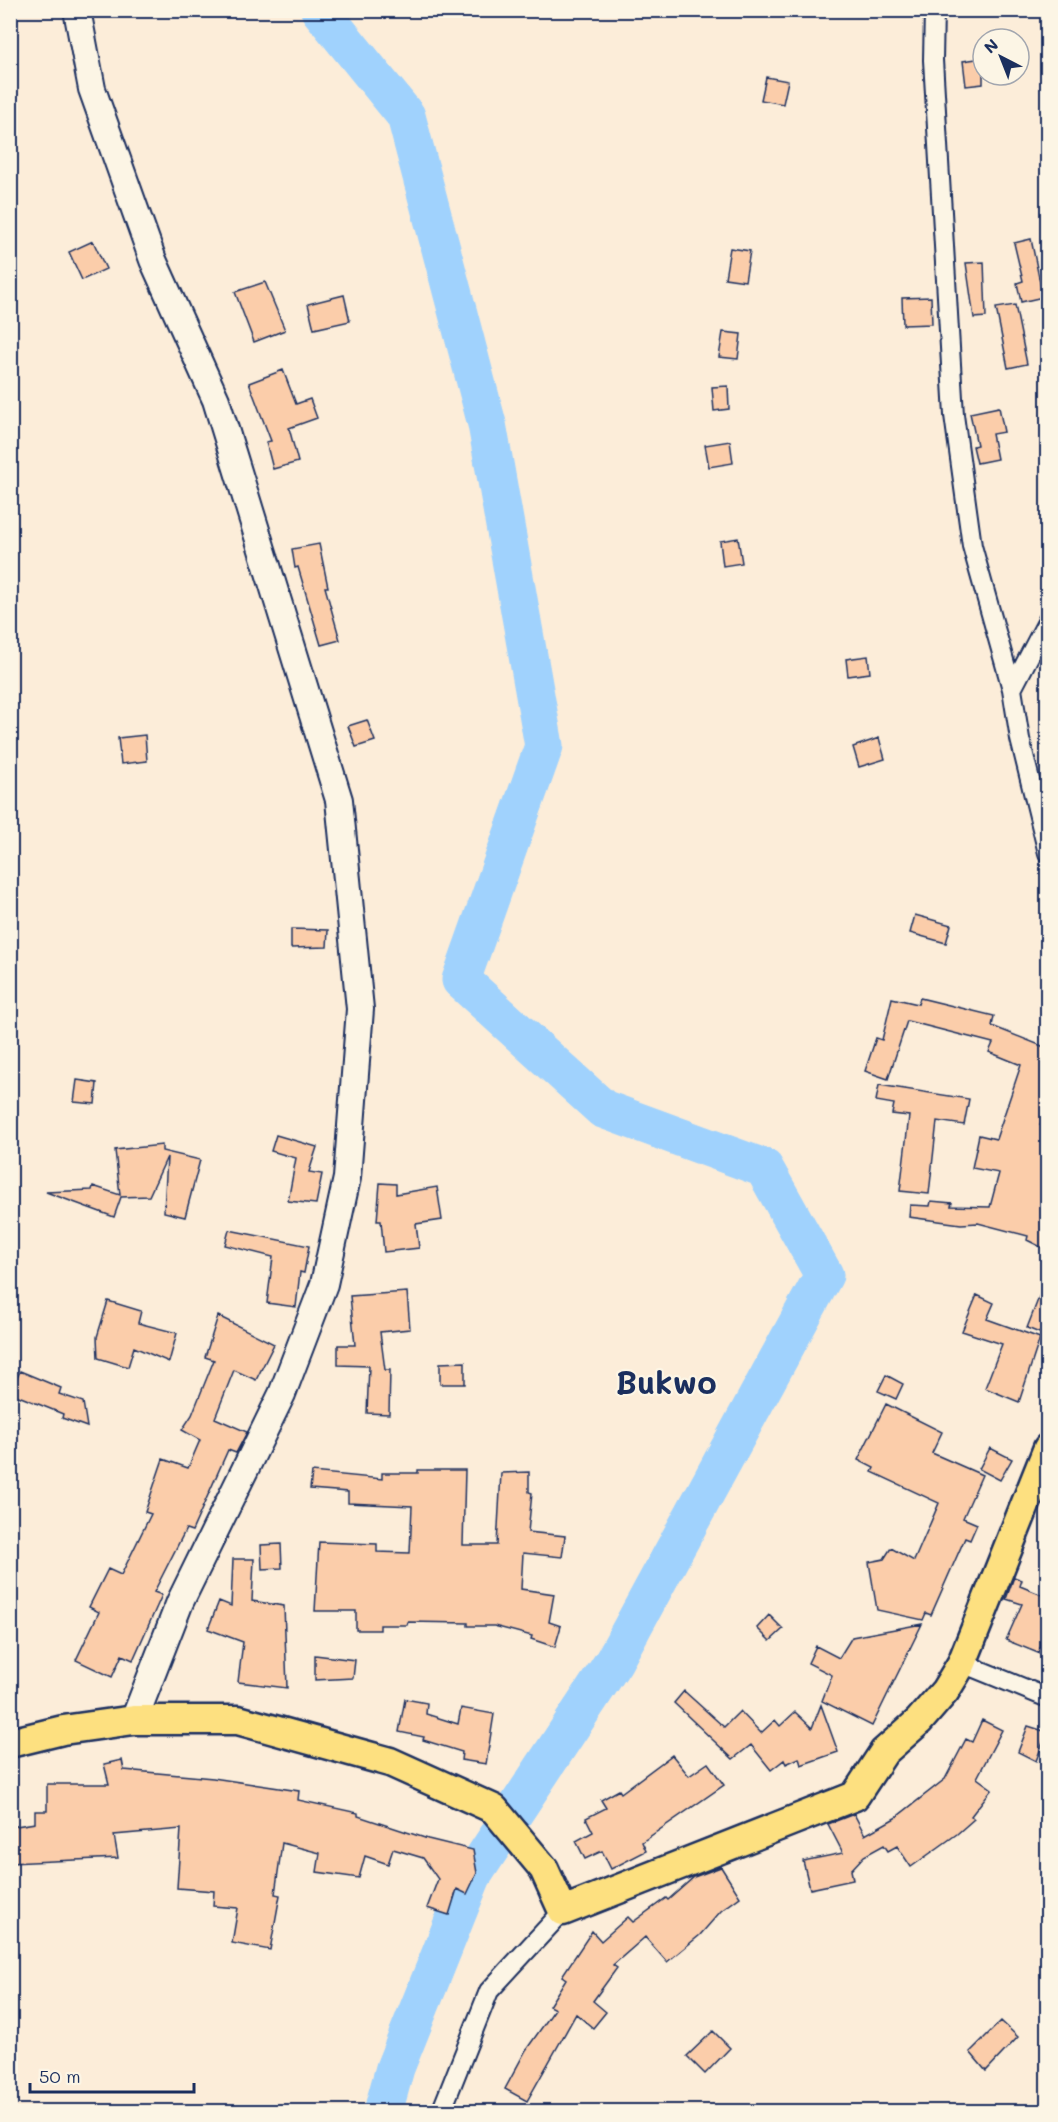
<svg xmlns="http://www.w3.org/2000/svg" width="1058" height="2122" font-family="Mali,sans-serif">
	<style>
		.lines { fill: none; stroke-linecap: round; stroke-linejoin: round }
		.river { stroke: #a0d2fd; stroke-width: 39 }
		.building { fill: #fbcdaa; stroke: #1b2f5e; stroke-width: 1.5 }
		.minor-casing { stroke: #1b2f5e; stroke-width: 22 }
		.secondary-casing { stroke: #1b2f5e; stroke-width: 30 }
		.primary-casing { stroke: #1b2f5e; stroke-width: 33 }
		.minor { stroke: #fcf5e5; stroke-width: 18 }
		.secondary { stroke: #fcf5e5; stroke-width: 26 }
		.primary { stroke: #fde080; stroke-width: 28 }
		.labels { text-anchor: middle; stroke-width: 4.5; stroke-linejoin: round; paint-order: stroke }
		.town-label { font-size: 32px; font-weight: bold; fill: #1b2f5e; stroke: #fcf5e5 }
	</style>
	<rect width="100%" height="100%" fill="#fcedd9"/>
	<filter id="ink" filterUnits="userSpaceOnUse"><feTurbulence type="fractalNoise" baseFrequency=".0167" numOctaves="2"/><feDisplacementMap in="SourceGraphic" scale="12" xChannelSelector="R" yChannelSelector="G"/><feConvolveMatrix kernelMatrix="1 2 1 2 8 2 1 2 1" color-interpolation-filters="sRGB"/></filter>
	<g filter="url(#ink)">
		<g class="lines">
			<path class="river" d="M320 10 406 116 487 424 544 746 461 980 603 1109 764 1168 824 1275 614 1661 472 1876 395 2068 383 2112"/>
		</g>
		<path class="building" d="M983 58V84L966 86 963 61Z
			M766 77 788 81 783 104 761 100Z
			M1031 239 1043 297 1021 302 1017 283 1023 281 1014 243Z
			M93 241 106 269 82 280 69 252Z
			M730 248 750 251 745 281 725 278Z
			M984 262 986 317 974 318 966 263Z
			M265 282 285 330 254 342 235 292Z
			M344 295 350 321 314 329 308 304Z
			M931 297 932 324 903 325 902 298Z
			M1015 305 1027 364 1008 368 996 308Z
			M723 332 741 334 738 359 719 357Z
			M283 370 296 404 310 399 317 418 289 428 298 462 273 469 266 442 271 441 249 383Z
			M728 386 729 409 714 411 712 387Z
			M999 407 1004 432 992 434 997 459 977 463 973 446 977 445 970 413Z
			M730 441 733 463 709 467 705 445Z
			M738 538 742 563 723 566 720 541Z
			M319 544 328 587H325L340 640 321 645 298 567 295 568 292 549Z
			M868 656 870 673 848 676 846 659Z
			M367 720 375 741 356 747 348 726Z
			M145 735 147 761 121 764 118 738Z
			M879 738 885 759 859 767 853 747Z
			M915 915 951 925 946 943 910 933Z
			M291 929 328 930 327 947 291 948Z
			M892 998 918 1004 920 998 994 1016 992 1026 1047 1048V1101L1040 1125 1047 1127V1250L1027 1240 1028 1236 978 1223 961 1224 909 1217 910 1205 930 1206 931 1201 952 1203 951 1206 990 1207 999 1173 972 1168 979 1135 996 1139 1021 1065 989 1052 993 1043 907 1021 888 1079 865 1071 876 1038 882 1040Z
			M77 1080 97 1083 95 1104 74 1102Z
			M879 1085 969 1099 964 1125 937 1121 929 1194 900 1191 909 1116 892 1114 894 1104 876 1101Z
			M276 1135 317 1147 309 1172 322 1174 316 1204 288 1201 296 1158 271 1151Z
			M162 1145V1151L200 1160 185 1217 164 1212 167 1157 149 1196 121 1197 114 1217 46 1192 92 1190 93 1186 120 1195 115 1150Z
			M380 1183 396 1184V1194L437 1187 442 1220 416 1224 419 1248 384 1252 381 1221H377Z
			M229 1230 309 1246 304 1273 300 1272 296 1307 267 1303 273 1257 225 1245Z
			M1046 1279 1047 1280V1336L1027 1328Z
			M407 1292 410 1329 380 1332 385 1370H390L389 1414 367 1413 369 1366 338 1365V1345H355L350 1296Z
			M977 1295 994 1303 987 1319 1040 1338 1019 1402 985 1388 1002 1344 962 1331Z
			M108 1301 141 1311 138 1323 177 1333 169 1362 134 1347 128 1367 98 1358 97 1337Z
			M218 1316 274 1344 256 1380 234 1370 215 1418 247 1432 236 1453 228 1450 192 1531 186 1529 154 1592 162 1595 133 1660 122 1655 112 1677 76 1660 99 1612 89 1607 108 1569 121 1575 151 1514 145 1512 163 1459 188 1468 200 1440 182 1430 192 1415 214 1360 205 1357Z
			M465 1362V1384H440V1363Z
			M20 1371 61 1388 59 1394 83 1402 87 1427 62 1418 63 1414 11 1393Z
			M886 1375 903 1384 896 1399 878 1391Z
			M886 1404 942 1432 932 1453 982 1475 963 1518 977 1524 970 1540 965 1538 931 1615 926 1613 923 1620 877 1610 869 1562 884 1559 891 1548 914 1561 939 1503 872 1472 874 1468 858 1460Z
			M990 1448 1012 1459 1000 1480 979 1469Z
			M418 1470H465L463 1545H497L501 1473 529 1472V1492L532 1493 528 1532 565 1536 562 1557 523 1553 521 1589 554 1594 549 1622 561 1626 555 1647 531 1639 532 1636 494 1626H468V1623L408 1622 407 1625H380V1630H356V1611H315L319 1542 377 1544V1552L410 1553 412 1506 348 1503V1492L310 1489 312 1472 382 1479V1473H418Z
			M281 1544 282 1568 262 1569 261 1545Z
			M233 1559H254L252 1601 284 1606 287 1688 238 1682 243 1642 208 1629 219 1601 231 1606Z
			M1014 1577 1022 1580 1020 1586 1047 1597V1631L1038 1653 1006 1640 1022 1604 1006 1599Z
			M769 1615 783 1629 770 1641 757 1628Z
			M922 1624 872 1726 822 1701 832 1675 808 1663 816 1646 839 1658 852 1637Z
			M315 1655 355 1660 353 1678 315 1680Z
			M684 1691 724 1727 740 1711 761 1733 775 1720 780 1726 795 1712 812 1728 821 1705 838 1752 801 1765 799 1758 786 1764 784 1760 771 1770 751 1745 733 1759 674 1703Z
			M405 1699 427 1703 426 1714 458 1724 461 1708 494 1714 486 1764 461 1760 462 1752 423 1740 424 1737 399 1732Z
			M982 1720 1002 1730 977 1778 992 1789 971 1816 974 1819 957 1834 911 1867 897 1846 888 1851 884 1845 864 1856 851 1870 853 1880 810 1889 803 1861 843 1853 828 1824 854 1814 865 1835 895 1818 945 1779 966 1739 972 1742Z
			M1028 1726 1047 1732 1036 1761 1018 1752Z
			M672 1755 689 1776 708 1763 724 1785 642 1842 646 1851 611 1869 602 1851 585 1859 576 1841 593 1832 586 1818 606 1808 601 1800 619 1790 621 1793Z
			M122 1760 124 1770 213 1778 299 1791 298 1800 358 1813V1816L428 1839 473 1850 477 1873 467 1894 457 1889 449 1915 427 1908 438 1879 423 1858 393 1849 388 1864 365 1856 359 1878 317 1872 320 1853 282 1843 275 1894 280 1895 270 1950 232 1943 238 1908 213 1906 214 1891 177 1888 181 1829 114 1835 118 1858 10 1863V1827L35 1823V1811H47V1784H109L104 1764Z
			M721 1867 740 1897 721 1911 700 1935 667 1962 645 1937 613 1965 617 1968 593 2001 606 2012 593 2028 576 2014 527 2101 505 2089 526 2050 555 2009 549 2006 566 1979 562 1976 592 1931 601 1941 628 1917 633 1922 666 1898 668 1900 694 1877Z
			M1001 2021 1018 2037 986 2071 970 2052Z
			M713 2031 730 2048 705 2074 687 2056Z"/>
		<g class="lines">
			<defs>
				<path id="minor" d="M934 10 933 60 954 415 972 546 1012 689 1020 739 1048 853
					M1012 689 1048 620
					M962 1663 1048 1698
					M441 2112 489 1991 563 1911"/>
				<path id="secondary" d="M77 10 92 89 153 260 216 400 339 800 360 1009 347 1178 324 1284 282 1394 180 1602 134 1720"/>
				<path id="primary" d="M10 1743 63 1730 134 1720H238L390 1762 494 1809 544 1869 563 1911 855 1796 884 1752 919 1721 945 1691 962 1663 1048 1448"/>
			</defs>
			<use href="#minor" class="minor-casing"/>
			<use href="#secondary" class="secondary-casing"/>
			<use href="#primary" class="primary-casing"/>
			<use href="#minor" class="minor"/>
			<use href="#secondary" class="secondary"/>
			<use href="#primary" class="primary"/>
		</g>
	</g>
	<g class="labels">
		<g class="town-label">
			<text x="666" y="1394">Bukwo</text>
		</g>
	</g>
	<rect width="1058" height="2122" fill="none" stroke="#fcf5e5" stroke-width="36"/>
	<rect x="18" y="18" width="1022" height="2086" fill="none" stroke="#1b2f5e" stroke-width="2" filter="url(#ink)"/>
	<g transform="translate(1001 57) rotate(318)"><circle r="28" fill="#fcf5e5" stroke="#a2a6af" stroke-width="1.5"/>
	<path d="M0-4.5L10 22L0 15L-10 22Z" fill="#1b2f5e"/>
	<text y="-9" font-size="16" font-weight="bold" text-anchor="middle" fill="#1b2f5e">N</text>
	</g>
	<path d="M30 2083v9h164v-9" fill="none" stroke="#1b2f5e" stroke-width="3"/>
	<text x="39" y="2083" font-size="18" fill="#1b2f5e" stroke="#fcf5e5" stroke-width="4.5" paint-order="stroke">50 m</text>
</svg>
